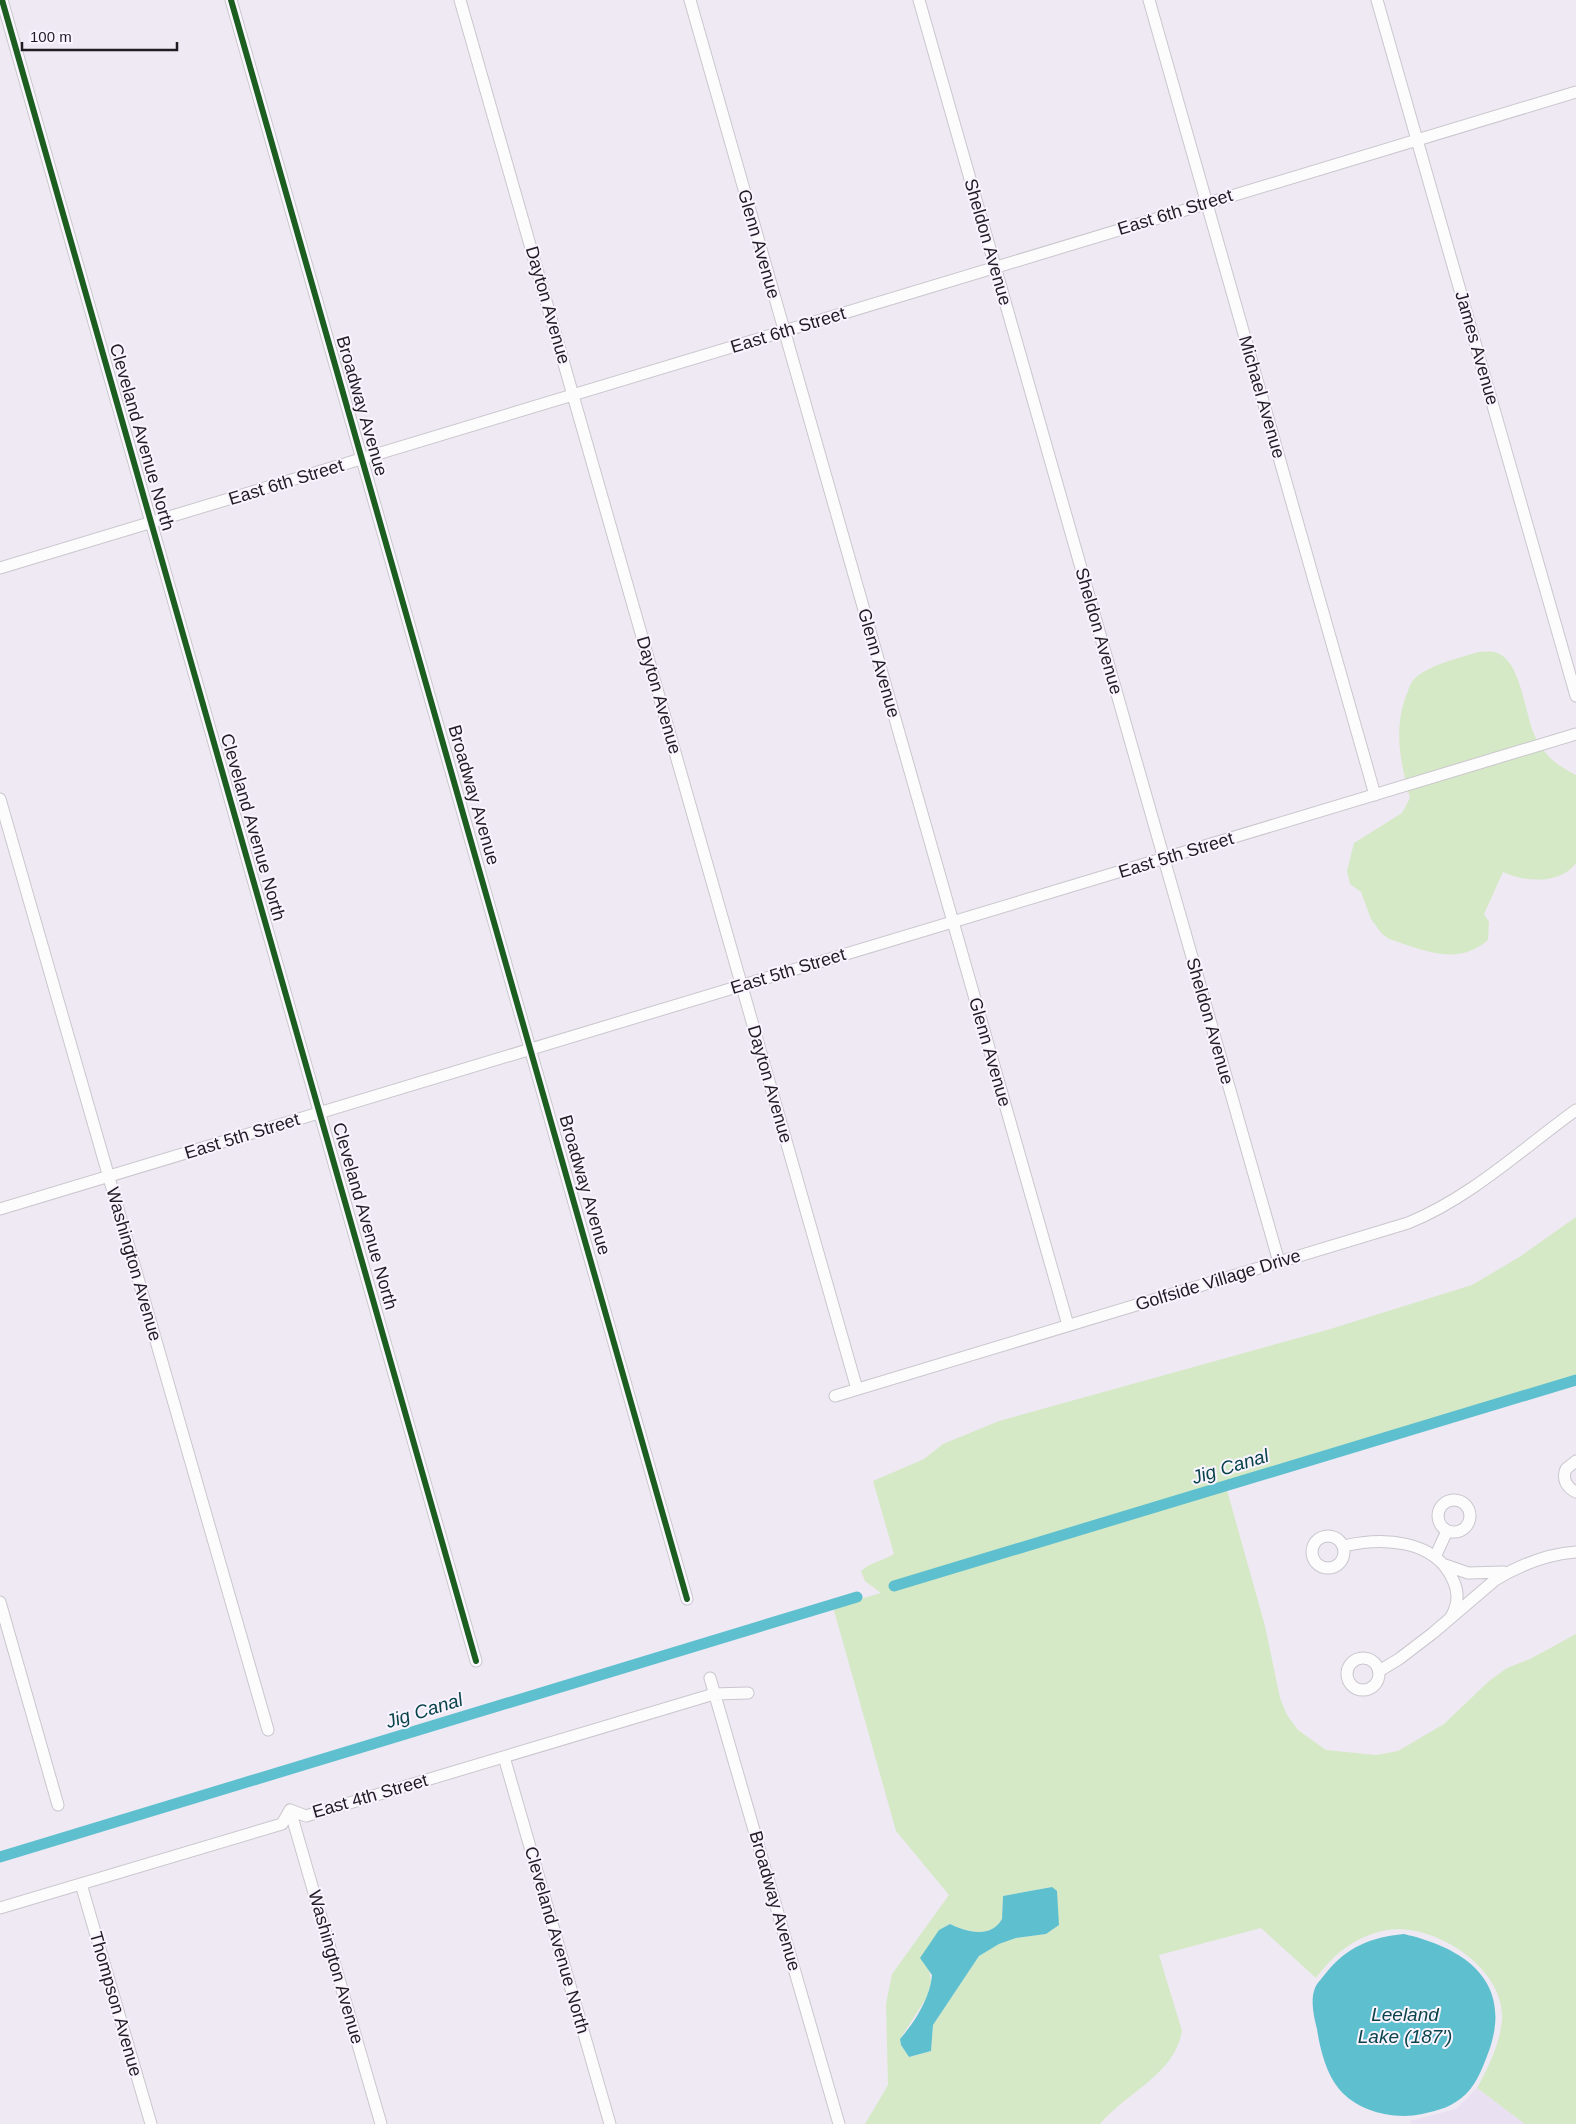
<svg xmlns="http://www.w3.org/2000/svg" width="1576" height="2124" font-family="Arial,sans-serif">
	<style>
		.built { fill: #e9e0f2 }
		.green { fill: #d6e9c6; fill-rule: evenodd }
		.water { fill: #5ec0cf }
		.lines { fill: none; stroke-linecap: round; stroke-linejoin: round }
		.canal { stroke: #5ec0cf; stroke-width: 11 }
		.minor-casing { stroke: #cac6cd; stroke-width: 13 }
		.minor { stroke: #fcfcfd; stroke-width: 11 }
		.cycleway-casing { stroke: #f9f4ff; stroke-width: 9 }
		.cycleway { stroke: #1b5e20; stroke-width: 6 }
		.labels { text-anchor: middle; stroke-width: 4; stroke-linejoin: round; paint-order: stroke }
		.street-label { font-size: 18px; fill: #201c22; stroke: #f9f4ff }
		.water-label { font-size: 19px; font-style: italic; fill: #09444b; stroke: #f9f4ff }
	</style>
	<rect width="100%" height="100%" fill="#eee9f3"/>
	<path class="built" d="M1477 2088 1525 2124H1411L1410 2121 1456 2109Z"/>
	<path class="green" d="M1478 652C1483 652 1489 651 1494 652 1523 658 1524 719 1537 740 1548 759 1557 765 1576 775V863C1560 885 1524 882 1503 872L1484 914 1489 922 1488 940C1457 967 1423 950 1389 939L1382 934 1371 919 1361 892 1350 884 1347 871 1354 843 1402 813 1410 798C1401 764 1393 731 1406 696 1408 692 1409 686 1412 682 1423 666 1460 658 1478 652Z
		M1576 1217V1381L1225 1483 1265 1626 1280 1698 1287 1715 1298 1730 1326 1750 1376 1755 1398 1751 1444 1724 1489 1681 1507 1668 1530 1659 1576 1634V2124H1525L1477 2088C1488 2068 1500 2044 1502 2020 1506 1967 1430 1919 1382 1931 1352 1939 1334 1954 1316 1978L1261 1928 1159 1955 1182 2031C1175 2074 1126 2093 1100 2124H865L888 2085 886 2004 892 1974 949 1895 896 1831 833 1607 881 1593 865 1581 861 1571C871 1562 883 1561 894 1554L873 1481 924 1459 943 1444 999 1421 1327 1330 1472 1285 1521 1256ZM1052 1887 1059 1925 1046 1934 1016 1938 999 1944 979 1956 933 2025 931 2051 909 2057 901 2045 900 2039 927 1997 931 1981 929 1970 939 1930 950 1924C966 1932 991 1939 1002 1919L1003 1896Z"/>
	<path class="water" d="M1052 1887 1057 1891 1059 1925 1046 1934 1016 1938 999 1944 979 1956 933 2025 931 2051 909 2057 901 2045 900 2039C915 2022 930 1998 932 1975L920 1958 939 1930 950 1924C966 1932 991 1939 1002 1919L1003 1896Z
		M1404 1934C1464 1948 1512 1980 1490 2048 1484 2064 1478 2082 1466 2094 1452 2107 1440 2110 1422 2114 1395 2120 1358 2112 1339 2089 1326 2073 1320 2049 1317 2029 1314 2017 1310 2000 1315 1988 1317 1983 1323 1977 1326 1973 1347 1947 1371 1937 1404 1934Z"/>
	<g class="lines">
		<path class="canal" d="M894 1586 1576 1380
			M0 1857 857 1597"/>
		<defs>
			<path id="minor" d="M2 0 476 1661
				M231 0 687 1599
				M460 0 857 1389
				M690 0 1068 1325
				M919 0 1279 1262
				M1149 0 1375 795
				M1377 0 1576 696
				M0 568 1576 92
				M0 799 268 1730
				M0 1209 1576 734
				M835 1396 1408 1223C1470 1198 1522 1149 1576 1110
				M1576 1461 1566 1469C1562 1479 1566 1487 1576 1492
				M1438 1516a16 16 0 1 1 32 0a16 16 0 1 1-32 0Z
				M1312 1552a16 16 0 1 1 32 0a16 16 0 1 1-32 0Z
				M1344 1546C1382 1537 1435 1539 1453 1580 1459 1592 1458 1605 1451 1617
				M1435 1557 1447 1531
				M1445 1565 1468 1573 1504 1572
				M0 1602 58 1805
				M1347 1674a16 16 0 1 1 32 0a16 16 0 1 1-32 0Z
				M1379 1671 1399 1659 1433 1633 1495 1580C1520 1565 1547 1554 1576 1552
				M710 1678 839 2124
				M504 1757 610 2124
				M290 1810 381 2124
				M81 1884 151 2124
				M0 1908 282 1824 290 1810 306 1816 714 1694 748 1693"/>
		</defs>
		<use href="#minor" class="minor-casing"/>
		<use href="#minor" class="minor"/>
		<defs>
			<path id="cycleway" d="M2 0 476 1661
				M231 0 687 1599"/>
		</defs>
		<use href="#cycleway" class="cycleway-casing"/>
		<use href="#cycleway" class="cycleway"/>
	</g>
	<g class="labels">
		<g class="street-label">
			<text transform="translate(1175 212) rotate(-17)" y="6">East 6th Street</text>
			<text transform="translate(988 242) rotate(74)" y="6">Sheldon Avenue</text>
			<text transform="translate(759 244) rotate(74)" y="6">Glenn Avenue</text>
			<text transform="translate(548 305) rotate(74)" y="6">Dayton Avenue</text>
			<text transform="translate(788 330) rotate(-17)" y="6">East 6th Street</text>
			<text transform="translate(1477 348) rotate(74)" y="6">James Avenue</text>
			<text transform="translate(1262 397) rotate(74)" y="6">Michael Avenue</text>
			<text transform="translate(362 406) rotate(74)" y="6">Broadway Avenue</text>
			<text transform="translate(142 437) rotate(74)" y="6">Cleveland Avenue North</text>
			<text transform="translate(286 482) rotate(-17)" y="6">East 6th Street</text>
			<text transform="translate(1099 631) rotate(74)" y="6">Sheldon Avenue</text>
			<text transform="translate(879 663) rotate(74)" y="6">Glenn Avenue</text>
			<text transform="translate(659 695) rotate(74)" y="6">Dayton Avenue</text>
			<text transform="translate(474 795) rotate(74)" y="6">Broadway Avenue</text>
			<text transform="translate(253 827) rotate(74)" y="6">Cleveland Avenue North</text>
			<text transform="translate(1176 855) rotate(-17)" y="6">East 5th Street</text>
			<text transform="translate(788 971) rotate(-17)" y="6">East 5th Street</text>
			<text transform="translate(1210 1021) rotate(74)" y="6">Sheldon Avenue</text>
			<text transform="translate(990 1052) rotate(74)" y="6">Glenn Avenue</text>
			<text transform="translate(770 1084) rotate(74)" y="6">Dayton Avenue</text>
			<text transform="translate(242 1136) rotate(-17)" y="6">East 5th Street</text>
			<text transform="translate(585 1185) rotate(74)" y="6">Broadway Avenue</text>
			<text transform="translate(365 1216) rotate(74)" y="6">Cleveland Avenue North</text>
			<text transform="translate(134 1264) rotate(74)" y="6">Washington Avenue</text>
			<text transform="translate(1218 1280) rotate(-17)" y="6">Golfside Village Drive</text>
			<text transform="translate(370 1796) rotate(-16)" y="6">East 4th Street</text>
			<text transform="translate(775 1901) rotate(74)" y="6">Broadway Avenue</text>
			<text transform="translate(557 1940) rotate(74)" y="6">Cleveland Avenue North</text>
			<text transform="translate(336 1967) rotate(74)" y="6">Washington Avenue</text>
			<text transform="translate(116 2004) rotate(74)" y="6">Thompson Avenue</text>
		</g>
		<g class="water-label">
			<text transform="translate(1230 1466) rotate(-17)" y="7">Jig Canal</text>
			<text transform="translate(424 1710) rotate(-17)" y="7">Jig Canal</text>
			<text x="1405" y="2021">Leeland<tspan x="1405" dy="22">Lake (187')</tspan></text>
		</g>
	</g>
	<path d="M22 42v8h155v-8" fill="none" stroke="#201c22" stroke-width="2.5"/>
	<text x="30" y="42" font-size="15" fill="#201c22" stroke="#f9f4ff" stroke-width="4" paint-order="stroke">100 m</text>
</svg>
